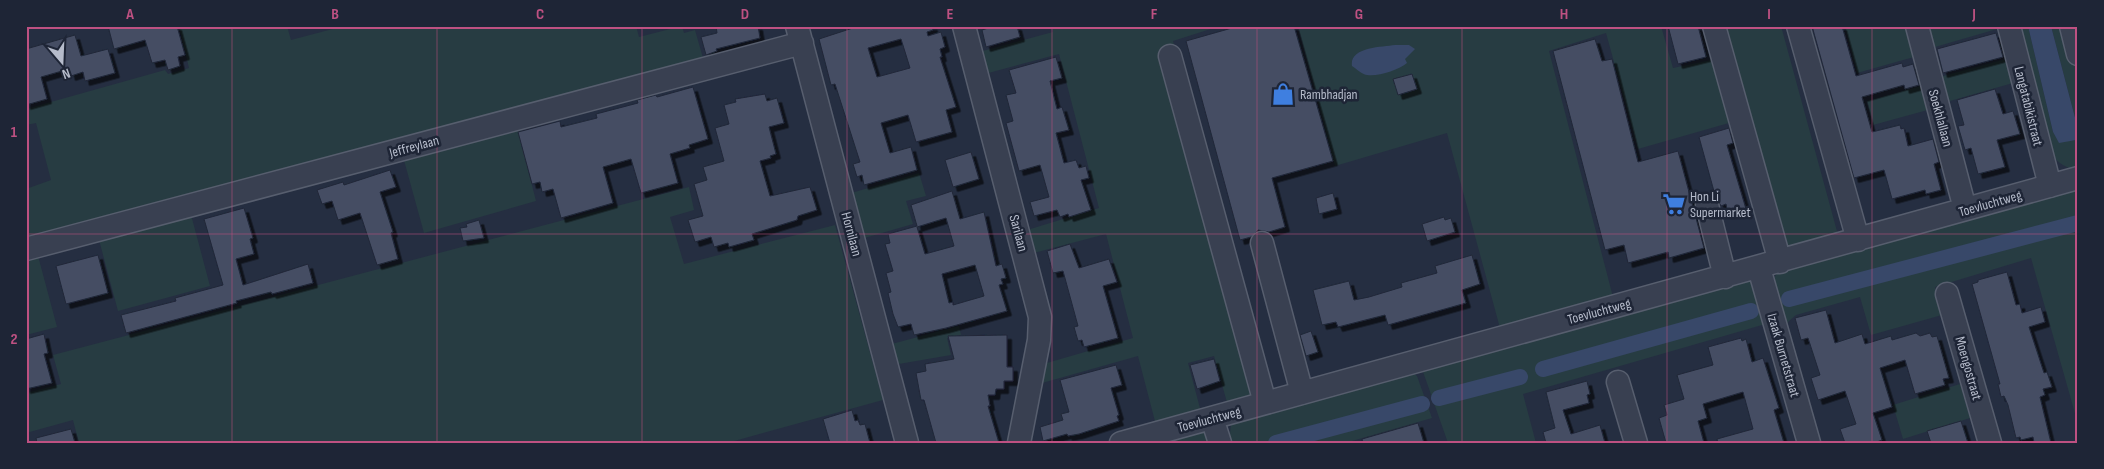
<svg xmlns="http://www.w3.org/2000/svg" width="2104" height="469" font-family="'Sofia Sans Condensed',sans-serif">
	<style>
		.green { fill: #273c42 }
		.water { fill: #384869 }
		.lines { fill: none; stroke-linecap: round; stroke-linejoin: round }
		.canal { stroke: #384869; stroke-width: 16 }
		.building { fill: #444d63; stroke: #202738; fill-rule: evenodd; filter: url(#shadow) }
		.minor-casing { stroke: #575e6e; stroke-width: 25 }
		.minor { stroke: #394051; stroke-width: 22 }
		.grid { fill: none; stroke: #be5182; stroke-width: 1; stroke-opacity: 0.55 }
		.labels { text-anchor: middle; stroke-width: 5; stroke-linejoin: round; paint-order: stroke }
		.poi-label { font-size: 14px; fill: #b6bccb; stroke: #1e2536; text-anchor: start }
		.street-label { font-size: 14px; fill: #b6bccb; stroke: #1e2536 }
		.neatline { fill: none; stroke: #be5182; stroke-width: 2 }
		.grid-label { font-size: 16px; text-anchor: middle; font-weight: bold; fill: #be5182 }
	</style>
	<defs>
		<filter id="shadow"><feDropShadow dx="4.5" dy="4.5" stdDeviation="0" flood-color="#0009"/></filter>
	</defs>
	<rect width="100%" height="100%" fill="#252e41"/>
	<path class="green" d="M179 26H287L291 40 344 26H636L639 37 682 26 684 33 695 30 703 58 26 238V189L51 180 36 123 26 125V109L165 70 168 74 189 68Z
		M1052 26H1220L1173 41 1265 395 1228 406 1214 356 1188 363 1201 412 1156 425 1138 356 1035 385 1040 365 1133 338 1106 234 1030 254 1024 231 1099 208 1059 54 981 75 975 53 1053 32Z
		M1298 26H1661L1673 68 1711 60 1729 123 1638 149 1606 33 1549 51 1613 297 1500 328 1447 133 1335 166Z
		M1724 26H1781L1838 235 1783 250Z
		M1845 26H1913L1921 55 1857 73Z
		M1921 26H1996L1997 29 1928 49Z
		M2015 26H2028L2053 132 2059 142 2076 140 2078 137V169C2068 170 2058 163 2052 155Z
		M2051 26H2065L2078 78V129Z
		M2006 59 2013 83 1943 103 1936 78Z
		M1928 84 1935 108 1873 125 1867 101Z
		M516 123 536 201 424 233 402 153Z
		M919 173 926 196 906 201 913 224 861 239 848 194Z
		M2078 186V424L2031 258 1935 287 1942 315 1871 335 1860 297 1796 315 1789 321 1783 329 1773 280 1777 273Z
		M689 187 694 210 670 217 684 264 835 225 883 400 727 443H79L73 420 26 433V393L61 384 53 355Z
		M190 211 210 286 118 311 98 236Z
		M37 252 57 327 26 335V255Z
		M1751 277 1769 323 1523 394 1536 443H1448L1421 366Z
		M959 326 961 335 947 338 951 355 893 365 888 345Z
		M1411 371 1417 376 1432 418 1345 443H1229L1231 424Z
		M1960 384 1970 418 1903 439 1893 405Z
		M1198 430 1205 433 1213 443H1142Z"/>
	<path class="water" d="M2028 26H2051L2078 129 2076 140 2059 143 2053 132Z
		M1395 45H1409L1415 49 1405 59 1407 63C1399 70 1377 77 1367 75 1361 74 1357 69 1352 66 1349 47 1382 47 1395 45Z"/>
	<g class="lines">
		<path class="canal" d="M1789 299 2078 223
			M1543 369 1751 311
			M1439 398 1520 377
			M1276 443 1422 404"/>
	</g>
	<path class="building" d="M108 26H177L185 55 178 57 180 66 168 70 165 60 152 63 145 40 114 49Z
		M716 26H758L760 38 716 49 717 51 706 55 701 37 717 33Z
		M859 26H933V30L927 32 928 36 941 32 945 47 940 49 942 57H940L956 107 946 110 952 132 916 142 908 115 881 123 890 153 911 147 917 170 864 185 862 175 857 177 853 164 860 162 835 84 831 85 819 39ZM901 39 910 68 877 77 868 48Z
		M995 26H1017L1020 37 986 47 982 30Z
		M1239 26H1294L1333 161 1272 178 1285 227 1269 232 1258 230 1251 237 1240 240 1186 41Z
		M1668 26H1698L1706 57 1678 64Z
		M1812 26H1842L1856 76 1902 63 1903 67 1913 64 1919 85 1905 89 1904 85 1862 97 1872 132 1900 125 1901 129 1904 128 1908 146 1933 139 1939 162 1934 164 1941 190 1926 194 1925 190 1892 199 1884 170 1854 178Z
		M1996 33 2003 57 1943 73 1937 49Z
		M75 35 81 56 108 49 115 73 85 81 83 72 71 76 69 69 41 77 47 99 26 105V49Z
		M1595 39 1602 61 1612 59 1638 162 1678 151 1704 248 1669 258 1668 252 1628 263 1624 245 1605 250 1553 51Z
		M1056 57 1062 78 1050 81 1057 109 1062 107 1069 130 1056 133 1064 163 1076 160 1079 168 1086 166 1089 178 1081 180 1091 210 1069 217 1068 214 1060 217 1057 210 1034 216 1030 202 1049 197 1040 165 1019 171 1006 123 1013 121 1006 95 1016 93 1009 70Z
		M1412 74 1417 89 1398 95 1393 79Z
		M693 87 708 139 689 145 690 148 670 154 678 183 641 193 631 159 603 167 613 203 561 218 553 189 542 192 540 182 532 184 518 132 560 121 561 127 597 118 596 114 638 103 637 100 656 95 657 97Z
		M1995 89 2003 114 2013 111 2020 134 1997 140 2005 167 1978 174 1971 148 1965 150 1958 126 1964 125 1957 100Z
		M765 94 767 101 777 98 784 123 769 127 776 154 770 156 771 158 760 161 770 196 810 187 817 210 798 216 797 220 752 234 754 240 729 247 728 243 714 247 711 237 695 242 688 220 703 216 694 184 707 180 703 167 724 161 715 128 729 124 724 105 736 102 735 99Z
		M1729 128 1733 143 1727 145 1746 209 1728 214 1726 204 1721 206 1715 195 1699 137Z
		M971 152 979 179 953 187 945 160Z
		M390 170 396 187 380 192 393 232 391 233 398 259 377 265 360 213 338 220 332 201 322 204 317 190 343 182 344 185Z
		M952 191 960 219 984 212 996 266 1002 264 1006 278 1001 279 1003 284 999 285 1007 311 946 328 914 335 911 324 898 327 893 314 888 293 891 292 886 273 893 271 885 244 890 243 888 234 917 226 911 205ZM946 218 954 246 925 254 917 227ZM975 265 984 296 953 305V302L949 303 942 274Z
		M1333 193 1337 209 1319 214 1316 198Z
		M244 208 253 238 250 239 254 254 236 259 243 285 308 264 313 283 272 294 271 292 236 301 237 303 126 333 121 315 176 301 175 298 223 285 204 219Z
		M1444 217 1445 220 1451 218 1455 232 1427 241 1422 224Z
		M479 220 484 238 463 241 460 228 467 227 466 224Z
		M1070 244 1079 268 1109 259 1117 282 1103 286 1118 338 1084 347 1082 340 1078 341 1074 327 1078 326 1063 271 1053 273 1047 251Z
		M98 255 108 293 66 304 56 266Z
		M1472 255 1480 284 1462 290 1466 303 1388 325 1385 315 1338 327 1336 322 1322 325 1313 290 1349 281 1354 300 1369 297 1402 287 1401 283 1437 273 1435 266Z
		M2007 272 2016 305 2020 304 2022 313 2041 307 2045 322 2029 327 2044 373 2047 372 2052 387 2043 389 2045 395 2040 397 2051 443H2034L2033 437 2021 440 2020 437 2016 438 2008 405 2004 396 2001 397 1998 384H2000L1972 284 1978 282V280Z
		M1826 310 1835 343 1862 334 1865 344 1891 336 1892 340 1916 333 1920 336 1930 333 1932 337 1937 336 1949 378 1943 379 1945 385 1915 394 1905 360 1880 368 1892 407 1873 413 1882 440 1874 443H1845L1840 429 1856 424 1845 391 1818 400 1811 378 1820 375 1808 338 1801 340 1795 318Z
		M1311 331 1318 352 1306 356 1300 335Z
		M44 334 48 353 44 354 52 383 26 389V339Z
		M1007 335V367H1013V381H1004V389H996L995 395H988L990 406H988L999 443H936L924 400H921L916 373 926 371 925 364 954 359 948 336Z
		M1741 338 1742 341 1746 339 1752 362 1763 358 1779 408 1774 410 1784 443H1718L1717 439 1753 429 1743 392 1703 404 1707 418 1698 421 1704 443H1666L1659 418 1667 415 1664 405 1684 399 1677 375 1713 365 1708 347Z
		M1214 359 1220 381 1197 389 1190 365Z
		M1116 365 1122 385 1111 388 1119 415 1117 416 1119 421 1079 434 1068 436 1067 434 1043 441 1040 427 1063 420 1061 414 1069 412 1060 380Z
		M1587 381 1590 394 1587 395 1589 403 1563 410 1571 434 1600 425 1605 443H1546L1543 432 1555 428 1546 392Z
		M852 410 855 421 858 420 860 425 865 424 870 443H830L823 419Z
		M1961 421 1968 443H1931L1927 431Z
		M1418 423 1424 443H1363L1362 439Z
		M71 429 75 443H37L36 438Z"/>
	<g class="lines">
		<defs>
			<path id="minor" d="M797 26 907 443
				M964 26 1040 317 1039 340 1019 443
				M1714 26 1780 262
				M1798 26 1858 240
				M1917 26 1965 209
				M2009 26 2050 186
				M2071 26 2078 54
				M1170 56 1265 403
				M1707 205 1725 277
				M1262 243 1302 393
				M26 249 802 43
				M1759 268 1809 443
				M1947 294 1990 443
				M1618 382 1636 443
				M1212 418 1220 443
				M1121 443 2078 178"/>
		</defs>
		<use href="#minor" class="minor-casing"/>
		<use href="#minor" class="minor"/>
	</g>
	<path class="grid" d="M232 26V443M437 26V443M642 26V443M847 26V443M1052 26V443M1257 26V443M1462 26V443M1667 26V443M1872 26V443M26 234H2078"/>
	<defs>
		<symbol id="shop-bare" viewBox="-9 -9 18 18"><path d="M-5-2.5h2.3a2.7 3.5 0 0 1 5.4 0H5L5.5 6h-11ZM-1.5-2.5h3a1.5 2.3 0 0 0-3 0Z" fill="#3f7fe0" stroke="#1e2536" stroke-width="2.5" paint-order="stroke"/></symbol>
		<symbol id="supermarket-bare" viewBox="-9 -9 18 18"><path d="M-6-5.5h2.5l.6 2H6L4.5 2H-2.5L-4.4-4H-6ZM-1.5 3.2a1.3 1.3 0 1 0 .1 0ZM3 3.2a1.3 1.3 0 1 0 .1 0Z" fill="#3f7fe0" stroke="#1e2536" stroke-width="2.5" paint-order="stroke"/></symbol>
	</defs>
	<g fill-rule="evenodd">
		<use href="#shop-bare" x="1267" y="78" width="32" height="32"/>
		<use href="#supermarket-bare" x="1658" y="188" width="32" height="32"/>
	</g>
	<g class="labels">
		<g class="poi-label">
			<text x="1300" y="99">Rambhadjan</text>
			<text x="1690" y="201">Hon Li<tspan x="1690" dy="16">Supermarket</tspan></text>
		</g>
		<g class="street-label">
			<text transform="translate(2029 106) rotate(76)" y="5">Langatabikistraat</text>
			<text transform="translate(1941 118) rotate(75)" y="5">Soekhlallaan</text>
			<text transform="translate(414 146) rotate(-15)" y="5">Jeffreylaan</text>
			<text transform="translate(1990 203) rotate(-16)" y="5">Toevluchtweg</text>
			<text transform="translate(1019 233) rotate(75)" y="5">Sarilaan</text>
			<text transform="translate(852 234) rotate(75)" y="5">Hornilaan</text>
			<text transform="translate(1599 311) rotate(-15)" y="5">Toevluchtweg</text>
			<text transform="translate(1784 355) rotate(74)" y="5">Izaak Burnetstraat</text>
			<text transform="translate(1969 368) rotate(74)" y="5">Moengostraat</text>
			<text transform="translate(1209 419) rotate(-15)" y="5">Toevluchtweg</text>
		</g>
	</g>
	<rect width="2104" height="469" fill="none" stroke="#1e2536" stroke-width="55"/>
	<g transform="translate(62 62) rotate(161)" stroke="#1e2536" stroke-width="4" paint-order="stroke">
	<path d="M0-4L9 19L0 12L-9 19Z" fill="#b6bccb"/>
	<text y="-8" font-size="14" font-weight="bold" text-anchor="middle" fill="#b6bccb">N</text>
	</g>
	<rect x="28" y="28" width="2048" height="414" class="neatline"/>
	<g class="grid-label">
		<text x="130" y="19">A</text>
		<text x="335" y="19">B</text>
		<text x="540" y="19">C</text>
		<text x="745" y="19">D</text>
		<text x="950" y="19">E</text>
		<text x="1154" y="19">F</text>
		<text x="1359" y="19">G</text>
		<text x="1564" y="19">H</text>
		<text x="1769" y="19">I</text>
		<text x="1974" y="19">J</text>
		<text x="14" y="137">1</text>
		<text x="14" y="344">2</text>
	</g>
</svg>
